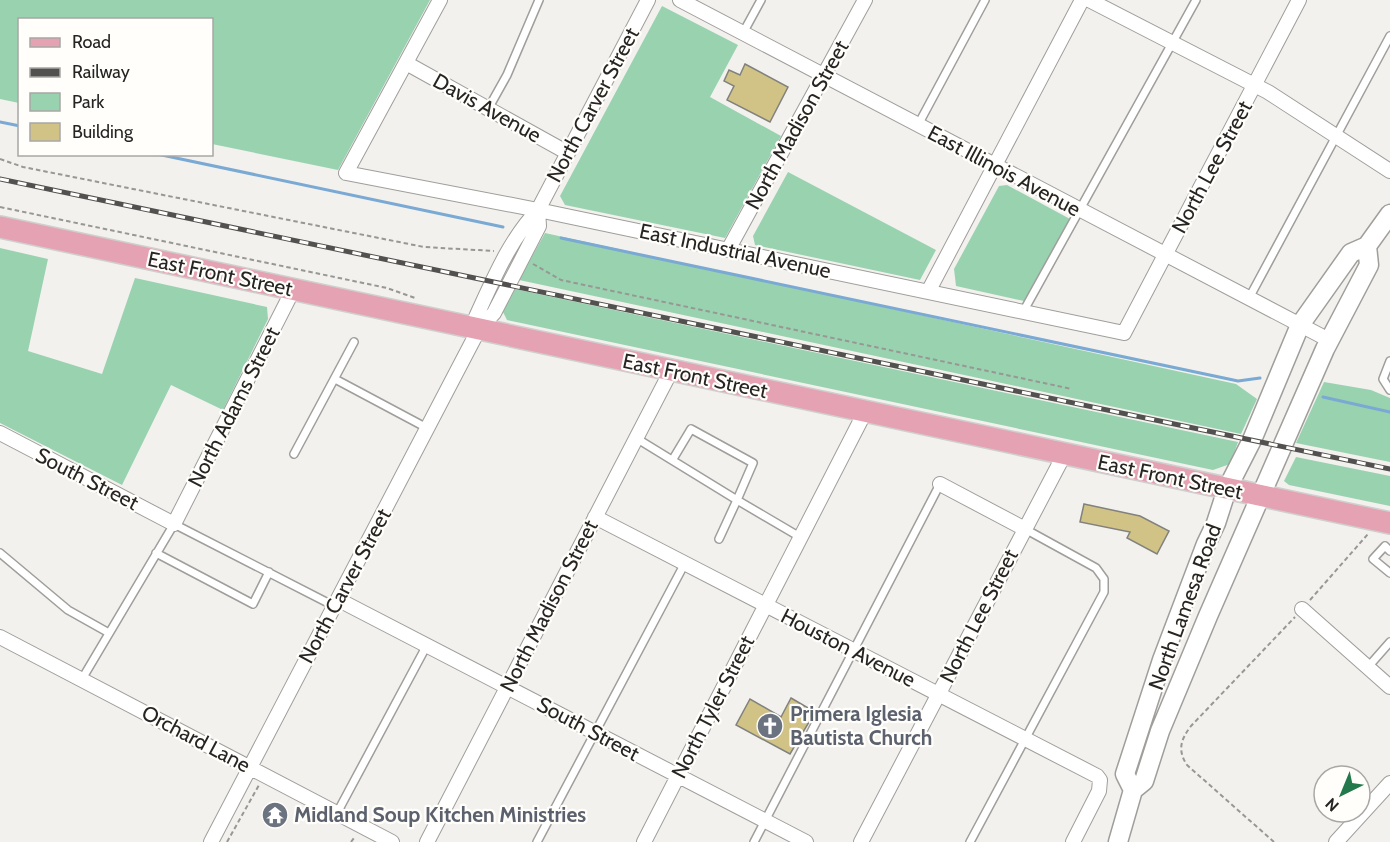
<svg xmlns="http://www.w3.org/2000/svg" width="1390" height="842" font-family="Cabin,sans-serif">
	<style>
		.green { fill: #99d2af }
		.lines { fill: none; stroke-linecap: round; stroke-linejoin: round }
		.stream { stroke: #7aa9d3; stroke-width: 3 }
		.building { fill: #d1c286; stroke: #81817e; stroke-width: 1.5 }
		.lane-casing { stroke: #9f9e9b; stroke-width: 10 }
		.street-casing { stroke: #9f9e9b; stroke-width: 16 }
		.secondary-casing { stroke: #9f9e9b; stroke-width: 21 }
		.primary-casing { stroke: #cfcfcf; stroke-width: 24 }
		.path { stroke: #989795; stroke-width: 2; stroke-dasharray: 4.5 3; stroke-linecap: butt }
		.lane { stroke: #fff; stroke-width: 7 }
		.street { stroke: #fff; stroke-width: 14 }
		.secondary { stroke: #fff; stroke-width: 18 }
		.primary { stroke: #e5a2b2; stroke-width: 21 }
		.rail-casing { stroke: #525150; stroke-width: 5 }
		.rail { stroke: #fffefb; stroke-width: 3; stroke-dasharray: 9; stroke-linecap: butt }
		.labels { text-anchor: middle; stroke-width: 4.5; stroke-linejoin: round; paint-order: stroke }
		.street-label { font-size: 21px; fill: #262524; stroke: #fffefb }
		.worship-label { font-size: 21px; font-weight: bold; fill: #5b616d; stroke: #fffefb; text-anchor: start }
	</style>
	<rect width="100%" height="100%" fill="#f2f1ee"/>
	<path class="green" d="M0 0H430L338 170 212 144V20H20L19 103 0 99Z
		M662 6 738 45 710 97 781 136 725 238 565 205 560 196Z
		M788 172 936 250 920 280 755 245 753 236Z
		M1007 185 1070 219 1024 301 956 286 954 269 999 186Z
		M545 233 1236 384 1257 399 1241 434 519 280Z
		M0 248 48 259 28 351 102 374 135 278 267 307 268 319 223 410 171 385 122 485 0 423Z
		M515 289 1238 442 1230 464 1213 470 507 320 503 312Z
		M1324 382 1371 390 1390 398V462L1296 443Z
		M1296 457 1390 476V506L1289 485 1284 481Z"/>
	<g class="lines">
		<path class="stream" d="M0 122 20 126
			M157 154 503 227
			M561 238 1238 381 1260 378
			M1323 397 1390 412"/>
	</g>
	<path class="building" d="M745 64 788 87 770 122 727 100 734 86 724 81 729 70 740 75Z
		M1084 504 1140 516 1169 531 1157 554 1127 538 1130 532 1080 522Z
		M791 698 815 712 790 754 736 725 750 699 781 717Z"/>
	<g class="lines">
		<defs>
			<path id="lane" d="M743 33 761 0
				M488 109 507 75 539 0
				M918 125 985 0
				M1248 300 1390 36
				M1023 312 1196 0
				M1390 361 1383 379 1390 390
				M335 379 427 428
				M636 438 737 500 753 463 691 429 673 459
				M294 454 354 342
				M719 539 737 500 800 537
				M1390 551 1385 546 1373 559 1390 573
				M0 553 68 610 109 633
				M156 553 253 604 269 572
				M1368 667 1390 642
				M82 679 174 524 334 606
				M337 813 427 645
				M537 842 685 563
				M754 842 940 484
				M970 842 1104 592V579L1096 568 1025 529"/>
			<path id="street" d="M440 0 346 173 538 210 1124 333 1299 0
				M680 0 1329 340
				M1089 0 1268 92 1390 171
				M406 63 568 153
				M728 250 865 0
				M928 292 1082 0
				M479 329 476 317C493 280 510 239 538 210L648 0
				M0 433 174 524 293 290
				M940 484 1025 529
				M595 517 1097 776 1100 780 1099 791 1073 842
				M339 600 806 842
				M1302 609 1390 687
				M0 637 392 842
				M211 842 479 329 494 313 539 226 538 210
				M427 842 671 371
				M644 842 865 412
				M861 842 1064 455
				M1336 842 1390 783"/>
			<path id="secondary" d="M1133 790 1125 774 1162 660 1206 544 1216 523 1227 489 1252 440 1300 325 1351 253 1367 246 1390 214
				M1118 842 1133 790 1144 781 1160 731 1208 616 1325 349 1369 265 1367 246"/>
			<path id="primary" d="M0 227 1390 523"/>
		</defs>
		<use href="#lane" class="lane-casing"/>
		<use href="#street" class="street-casing"/>
		<use href="#secondary" class="secondary-casing"/>
		<use href="#primary" class="primary-casing"/>
		<path class="path" d="M0 159 23 167 424 247 494 251
			M0 207 387 288 415 298
			M533 264 561 280 1072 389
			M1310 600 1368 534
			M227 842 259 785
			M351 842 354 838
			M1274 842 1187 765C1177 750 1181 739 1191 726L1295 617"/>
		<use href="#lane" class="lane"/>
		<use href="#street" class="street"/>
		<use href="#secondary" class="secondary"/>
		<use href="#primary" class="primary"/>
		<defs>
			<path id="rail" d="M0 179 1390 469"/>
		</defs>
		<use href="#rail" class="rail-casing"/>
		<use href="#rail" class="rail"/>
	</g>
	<defs>
		<symbol id="church-disc" viewBox="-11 -11 22 22"><circle r="9.5" fill="#6b7280" stroke="#fffefb"/><path d="M-1.2-6h2.4v3.5h3.3v2.4h-3.3V6h-2.4V-.1h-3.3v-2.4h3.3Z" fill="#fff"/></symbol>
		<symbol id="temple-disc" viewBox="-11 -11 22 22"><circle r="9.5" fill="#6b7280" stroke="#fffefb"/><path d="M0-6L5-2H3V0L6.5 2.5H4V6H1.5V3h-3V6H-4V2.5H-6.5L-3 0V-2H-5Z" fill="#fff"/></symbol>
	</defs>
	<g fill-rule="evenodd">
		<use href="#church-disc" x="755" y="711" width="30" height="30"/>
		<use href="#temple-disc" x="260" y="800" width="30" height="30"/>
	</g>
	<g class="labels">
		<g class="street-label">
			<text transform="translate(593 105) rotate(-62)" y="7">North Carver Street</text>
			<text transform="translate(487 108) rotate(29)" y="7">Davis Avenue</text>
			<text transform="translate(797 125) rotate(-61)" y="7">North Madison Street</text>
			<text transform="translate(1212 167) rotate(-62)" y="7">North Lee Street</text>
			<text transform="translate(1004 171) rotate(28)" y="7">East Illinois Avenue</text>
			<text transform="translate(735 251) rotate(12)" y="7">East Industrial Avenue</text>
			<text transform="translate(220 274) rotate(12)" y="7">East Front Street</text>
			<text transform="translate(695 376) rotate(12)" y="7">East Front Street</text>
			<text transform="translate(234 407) rotate(-63)" y="7">North Adams Street</text>
			<text transform="translate(1170 477) rotate(12)" y="7">East Front Street</text>
			<text transform="translate(87 479) rotate(27)" y="7">South Street</text>
			<text transform="translate(345 586) rotate(-62)" y="7">North Carver Street</text>
			<text transform="translate(549 606) rotate(-63)" y="7">North Madison Street</text>
			<text transform="translate(1185 607) rotate(-70)" y="7">North Lamesa Road</text>
			<text transform="translate(979 616) rotate(-63)" y="7">North Lee Street</text>
			<text transform="translate(848 648) rotate(27)" y="7">Houston Avenue</text>
			<text transform="translate(713 707) rotate(-63)" y="7">North Tyler Street</text>
			<text transform="translate(588 729) rotate(28)" y="7">South Street</text>
			<text transform="translate(196 739) rotate(28)" y="7">Orchard Lane</text>
		</g>
		<g class="worship-label">
			<text x="790" y="721">Primera Iglesia<tspan x="790" dy="24">Bautista Church</tspan></text>
			<text x="294" y="822">Midland Soup Kitchen Ministries</text>
		</g>
	</g>
	<rect x="18" y="18" width="195" height="138" fill="#fffefb" stroke="#a8a7a5" stroke-width="1.5"/>
	<rect x="30" y="38" width="30" height="9" fill="#e5a2b2" stroke="#a8a7a5" stroke-width="1.5"/>
	<text x="72" y="48" font-size="18" fill="#262524">Road</text>
	<rect x="30" y="68" width="30" height="9" fill="#525150" stroke="#a8a7a5" stroke-width="1.5"/>
	<text x="72" y="78" font-size="18" fill="#262524">Railway</text>
	<rect x="30" y="93" width="30" height="18" fill="#99d2af" stroke="#a8a7a5" stroke-width="1.5"/>
	<text x="72" y="108" font-size="18" fill="#262524">Park</text>
	<rect x="30" y="123" width="30" height="18" fill="#d1c286" stroke="#a8a7a5" stroke-width="1.5"/>
	<text x="72" y="138" font-size="18" fill="#262524">Building</text>
	<g transform="translate(1342 794) rotate(223)"><circle r="28" fill="#fffefb" stroke="#a8a7a5" stroke-width="1.5"/>
	<path d="M0-4.5L10 22L0 15L-10 22Z" fill="#23794c"/>
	<text y="-9" font-size="16" font-weight="bold" text-anchor="middle" fill="#262524">N</text>
	</g>
</svg>
